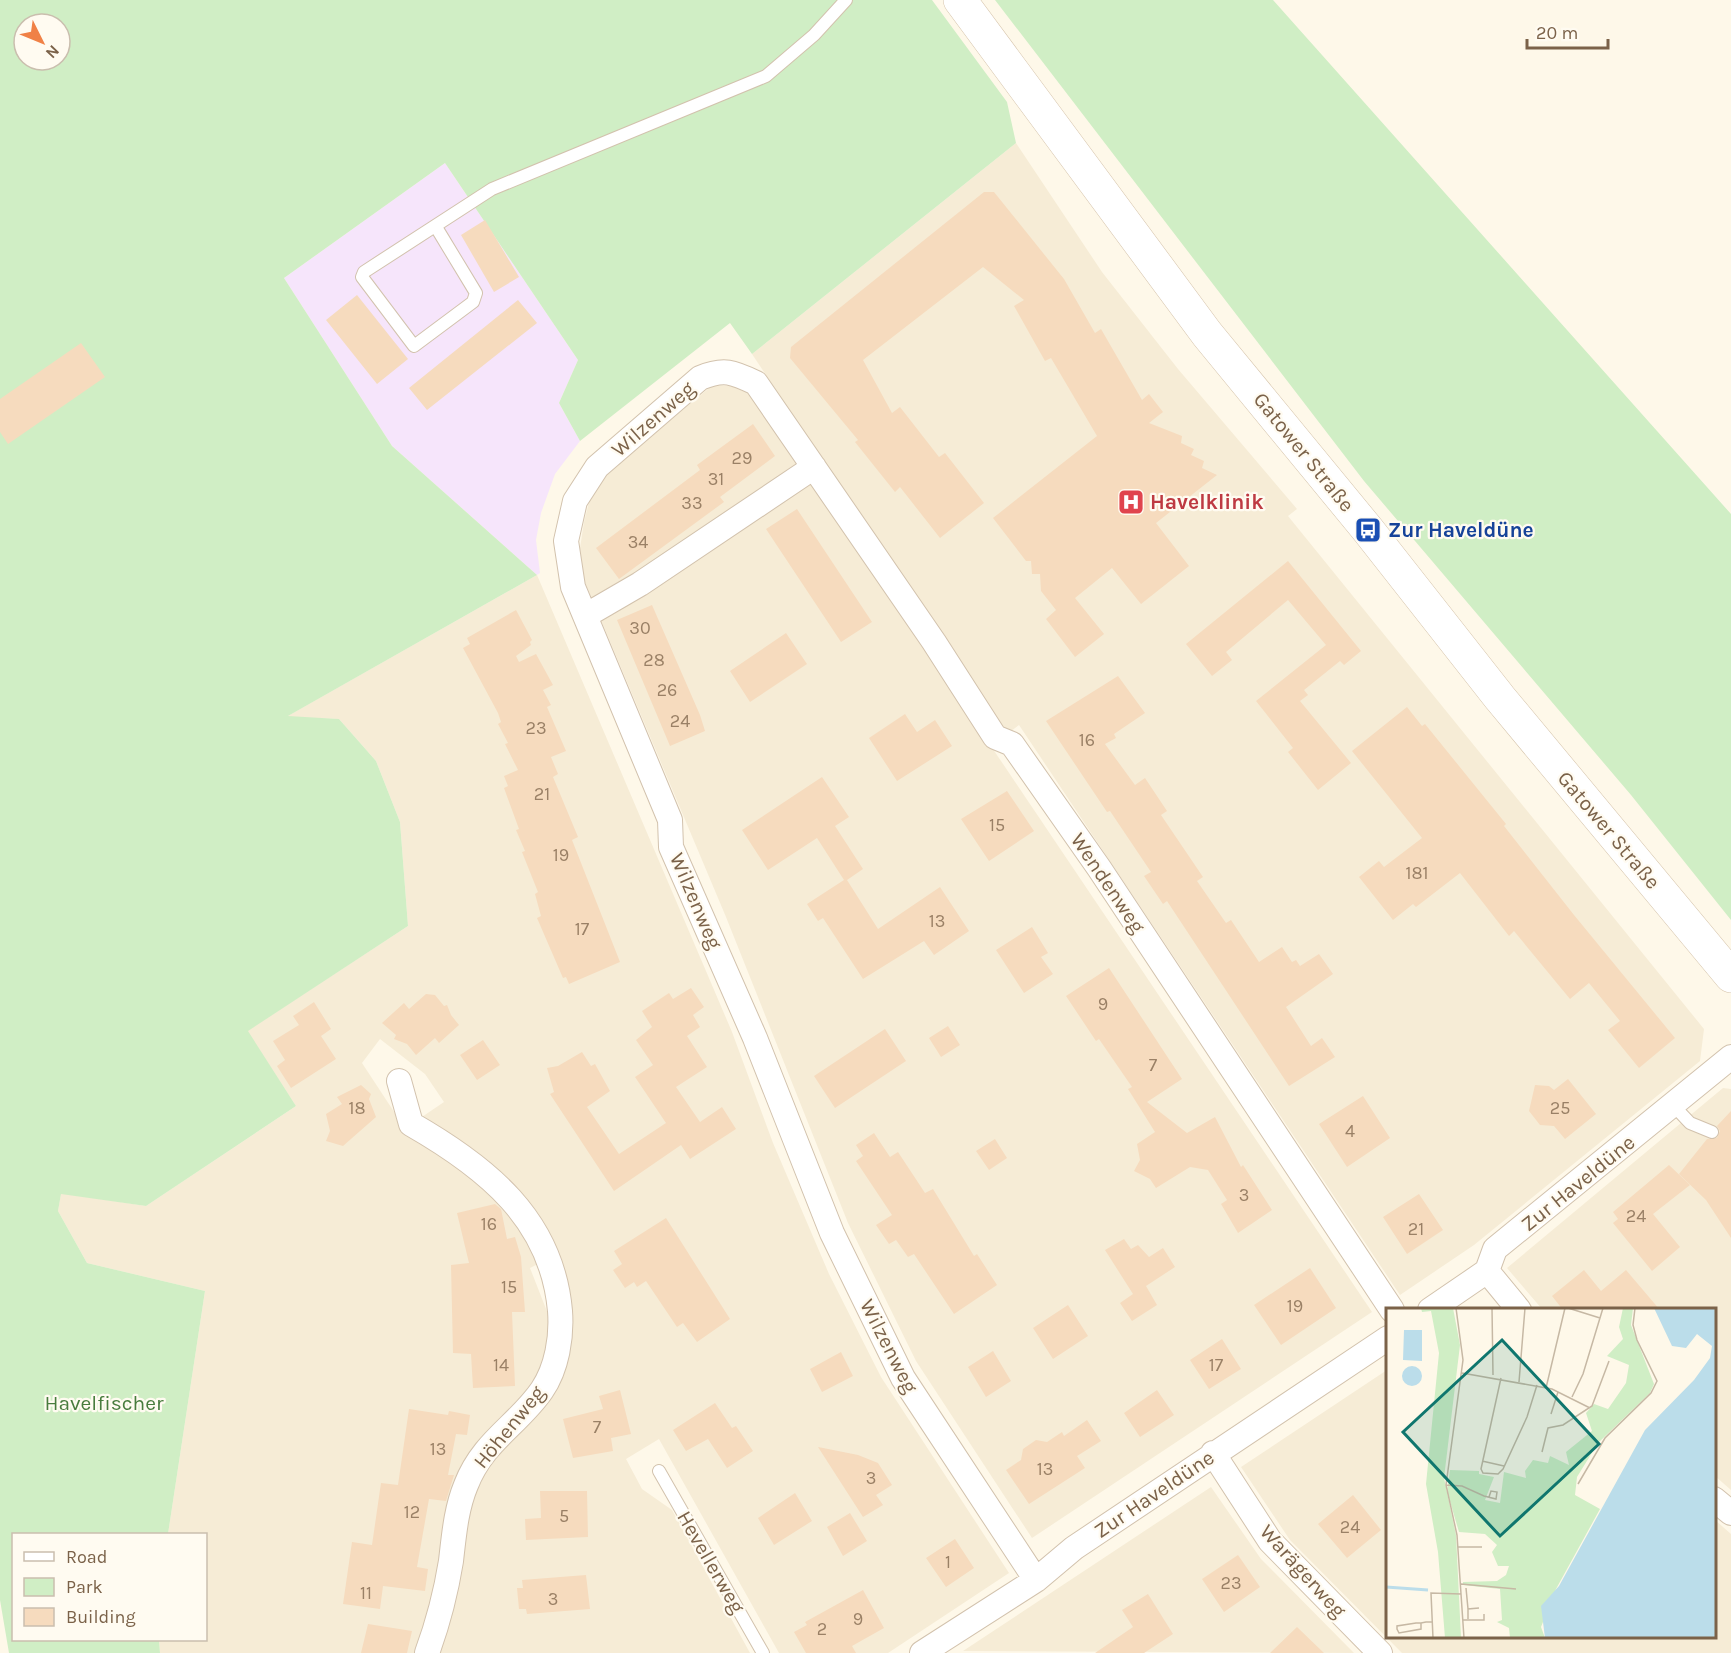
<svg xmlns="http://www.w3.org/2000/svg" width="1731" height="1653" font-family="Karla,sans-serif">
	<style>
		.residential { fill: #f6ecd6 }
		.education { fill: #f6e5fb }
		.green { fill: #d0eec5; fill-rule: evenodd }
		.building { fill: #f6dbbe }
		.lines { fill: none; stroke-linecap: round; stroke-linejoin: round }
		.service-casing { stroke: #d2c2ad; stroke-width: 14 }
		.minor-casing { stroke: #d2c2ad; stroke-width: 26 }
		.secondary-casing { stroke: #d5c3aa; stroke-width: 34 }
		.service { stroke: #fff; stroke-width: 12 }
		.minor { stroke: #fff; stroke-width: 24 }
		.secondary { stroke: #fff; stroke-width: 33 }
		.labels { text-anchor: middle; stroke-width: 4.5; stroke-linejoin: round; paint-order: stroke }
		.number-label { font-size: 18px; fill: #9a8066 }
		.street-label { font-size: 21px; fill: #7b6249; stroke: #fffbf1 }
		.health-label { font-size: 21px; font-weight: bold; fill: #be3a42; stroke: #fffbf1; text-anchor: start }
		.transit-label { font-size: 21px; font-weight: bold; fill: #164399; stroke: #fffbf1; text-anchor: start }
		.park-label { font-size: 21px; fill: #487c3d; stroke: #fffbf1 }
		.inset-river { fill: none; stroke: #bbddea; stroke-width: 3 }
		.inset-road { fill: none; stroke: #c6b8a4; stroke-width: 1.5 }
		.view { fill: #0f766e; fill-opacity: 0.15; stroke: #0f766e; stroke-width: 3 }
		.inset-edge { fill: none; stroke: #7b6249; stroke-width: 3 }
	</style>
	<rect width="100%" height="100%" fill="#fef8e9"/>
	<path class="residential" d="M1016 143 1102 272 1178 369 1297 509 1288 516 1704 1029 1700 1061 1474 1245 1400 1295 1019 725 1006 735 752 354Z
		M713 385 743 387 799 461 1372 1312 1032 1538 916 1361 848 1223 726 917 582 575 580 548 584 522 591 494 606 472Z
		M537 575 732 1032 773 1143 829 1274 881 1377 1009 1573 888 1653H779L659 1439 626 1459 642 1489 672 1510 750 1653H436L449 1611 463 1524 475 1485 507 1436 537 1411 550 1395 564 1359 568 1317 554 1259 546 1240 526 1209 483 1164 438 1132 416 1121 444 1102 425 1074 380 1039 362 1063 404 1127 434 1142 494 1187 518 1215 536 1243 544 1261 530 1268 548 1314 552 1313 545 1367 526 1397 496 1424 482 1441 459 1480 447 1519 434 1604 419 1653H160L159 1640H206V1534H168L205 1291 87 1263 58 1211 61 1193 146 1206 296 1106 247 1031 408 926 400 822 376 761 339 719 286 717Z
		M1723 1088 1731 1089V1490L1715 1476 1714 1310 1542 1309 1507 1268Z
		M1387 1370 1388 1636H1714L1715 1520 1731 1534V1653H1402L1290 1540 1241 1467Z
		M1211 1487 1261 1559 1354 1653 963 1651Z"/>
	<path class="education" d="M445 163 578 360 559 403 580 441 555 474 541 513 536 540 540 573 537 575 392 446 284 278Z"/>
	<path class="green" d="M0 0H932L1007 102 1016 143 752 354 730 323 580 441 559 403 578 360 445 163 284 278 392 446 537 575 288 716 339 719 376 761 400 822 408 926 248 1031 296 1106 146 1206 61 1194 58 1211 87 1263 205 1291 168 1534H14V1640H159L160 1653H9L0 1600ZM24 24H60V60H24Z
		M995 0H1273L1731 514V920L1631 795 1364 481Z"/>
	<path class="building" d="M984 192H994L1064 279 1095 333 1101 329 1142 400 1149 394 1163 412 1149 423 1182 436 1181 443 1194 449 1191 455 1204 461 1202 468 1217 475 1156 523 1189 566 1141 604 1112 568 1075 598 1104 634 1075 657 1046 619 1056 610 1041 591 1040 574H1032L1031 561H1026L993 518 1097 436 1051 358 1045 361 1014 306 1024 300 983 267 863 360 892 413 900 407 939 457 945 453 984 503 940 538 900 487 895 492 855 442 858 440 790 358 791 347Z
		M485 220 519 277 494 292 461 235Z
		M357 295 408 359 377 384 326 320Z
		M518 300 537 323 427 410 409 388Z
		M81 343 105 377 8 444 0 432V399Z
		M753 424 775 456 720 497 724 502 619 579 596 548 700 470 697 465Z
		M797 509 872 622 841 642 766 529Z
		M1288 561 1361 651 1344 665 1340 661 1304 690 1308 695 1300 701 1351 763 1318 790 1288 752 1293 748 1256 701 1326 645 1288 600 1226 652 1232 660 1212 676 1186 644Z
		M652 605 700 715 705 731 670 746 617 620Z
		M516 610 532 640 530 642 531 645 516 656 519 662 536 654 553 685 543 690 551 705 547 707 566 751 551 757 558 774 553 777 578 837 572 840 620 962 569 984 566 977 563 978 537 918 541 916 535 894 538 892 522 852 525 851 516 830 519 829 504 788 508 786 504 776 518 770 505 744 508 743 498 724 501 722 498 713 463 648 470 644 467 638Z
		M786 633 807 664 750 702 730 671Z
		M1118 676 1145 713 1114 734 1116 738 1105 744 1135 785 1145 778 1167 811 1161 815 1203 877 1197 881 1226 923 1231 920 1259 962 1282 947 1292 962 1296 960 1300 966 1319 954 1333 974 1286 1007 1311 1046 1322 1038 1335 1057 1289 1086 1167 901 1163 904 1144 876 1151 872 1110 811 1107 812 1046 721Z
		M1407 707 1422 726 1425 724 1506 824 1504 826 1574 915 1675 1038 1639 1068 1608 1030 1620 1021 1589 983 1570 999 1514 931 1509 936 1460 873 1416 907 1413 904 1393 920 1359 877 1379 861 1384 867 1422 838 1352 751Z
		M905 714 917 732 935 720 952 746 897 781 869 738Z
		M822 777 849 817 835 826 863 869 847 880 878 929 940 887 969 931 934 955 924 941 863 979 823 918 818 921 807 904 844 880 817 838 768 870 742 830Z
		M1007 791 1034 831 989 861 961 819Z
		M1032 927 1048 953 1041 957 1053 974 1024 993 996 950Z
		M1109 968 1182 1079 1147 1102 1187 1133 1215 1117 1241 1167 1243 1165 1272 1210 1238 1233 1221 1204 1227 1200 1208 1170 1190 1167 1156 1188 1150 1179 1134 1171 1140 1160 1137 1144 1155 1132 1128 1089 1132 1087 1099 1039 1096 1041 1066 996Z
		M691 988 704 1007 693 1015 700 1027 687 1036 707 1067 676 1087 700 1122 722 1107 736 1129 690 1159 681 1145 614 1191 550 1094 554 1092 547 1068 558 1066 582 1052 591 1066 595 1064 610 1091 587 1107 619 1154 666 1123 635 1077 653 1065 636 1040 652 1027 642 1011 669 993 673 999Z
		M426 994 435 995 444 1006 447 1005 451 1015 459 1025 439 1043 435 1038 416 1055 407 1044 394 1039 396 1035 382 1023 404 1003 409 1009Z
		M314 1002 331 1029 321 1036 336 1059 291 1088 277 1066 285 1060 273 1041 299 1025 293 1016Z
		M948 1026 960 1045 941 1057 929 1038Z
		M885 1029 906 1061 835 1108 814 1076Z
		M483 1040 500 1065 477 1080 460 1055Z
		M1568 1079 1596 1114 1565 1139 1554 1126 1540 1125 1529 1111 1535 1085 1549 1086 1554 1090Z
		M361 1085 371 1094 369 1099 376 1117 343 1146 326 1141 330 1131 326 1114 342 1104 337 1097Z
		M1363 1096 1390 1138 1347 1167 1319 1124Z
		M1731 1111V1238L1706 1200 1679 1174 1707 1139 1717 1138 1720 1131 1717 1126Z
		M874 1133 890 1157 898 1152 925 1193 933 1189 974 1256 977 1254 997 1285 954 1314 914 1254 908 1257 896 1240 889 1244 876 1225 892 1215 856 1161 863 1156 856 1145Z
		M995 1139 1007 1158 989 1170 976 1151Z
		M1669 1165 1690 1185 1653 1214 1680 1247 1652 1271 1613 1223 1618 1219 1613 1212Z
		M1419 1194 1443 1230 1407 1254 1383 1217Z
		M495 1204 501 1209 507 1239 515 1237 521 1257 525 1312H512L515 1386 473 1388 471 1354 453 1353 451 1265 469 1263 457 1213Z
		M666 1218 730 1319 697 1342 683 1323 677 1327 646 1281 637 1287 634 1282 625 1288 613 1270 622 1264 614 1251Z
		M1124 1239 1131 1249 1138 1245 1149 1257 1163 1248 1175 1267 1146 1286 1157 1305 1132 1321 1120 1303 1133 1294 1105 1250Z
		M1310 1268 1336 1308 1281 1345 1254 1305Z
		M1584 1270 1601 1291 1626 1270 1660 1310H1563L1552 1296Z
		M1068 1305 1088 1336 1053 1359 1033 1328Z
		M1222 1339 1241 1369 1209 1389 1190 1360Z
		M993 1351 1011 1381 986 1397 968 1367Z
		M841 1352 853 1376 822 1392 810 1369Z
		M620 1390 631 1434 611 1438 613 1451 573 1458 563 1419 603 1409 599 1396Z
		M1157 1390 1174 1415 1140 1437 1124 1413Z
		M715 1403 732 1428 736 1426 753 1451 727 1468 708 1439 686 1451 673 1430Z
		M409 1409 448 1415 449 1411 470 1415 467 1435 456 1434 448 1475H454L446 1501 429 1499 417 1567 428 1569 425 1591 383 1586 380 1609 343 1604 352 1542 372 1545 381 1483 398 1485Z
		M1087 1420 1101 1441 1077 1456 1085 1468 1029 1504 1006 1470 1021 1460 1023 1449 1036 1440 1047 1442 1062 1432 1064 1436Z
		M818 1447 858 1455 878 1463 892 1485 876 1495 883 1505 863 1517Z
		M540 1491H587L588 1537 526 1540 525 1519 541 1518Z
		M795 1493 812 1521 774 1545 758 1518Z
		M1353 1495 1381 1530 1347 1558 1318 1524Z
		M850 1513 867 1541 843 1556 827 1527Z
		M955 1539 974 1568 946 1587 926 1558Z
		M1238 1555 1260 1587 1224 1612 1202 1579Z
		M586 1575 590 1609 527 1614 526 1609H519L517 1588H523L522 1580Z
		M863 1590 884 1628 852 1646 856 1653H806L794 1632 807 1625 805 1622Z
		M1148 1594 1173 1634 1144 1653H1095L1133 1627 1122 1610Z
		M368 1624 412 1631 407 1653H361Z
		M1297 1627 1324 1653H1270Z"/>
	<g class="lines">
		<defs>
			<path id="service" d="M436 227 476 293 473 302 414 346 362 277 364 272 492 189 766 76 814 35 846 0
				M1673 1105 1690 1123 1712 1132
				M659 1471 763 1653"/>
			<path id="minor" d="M585 616 640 584 814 467
				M399 1081 411 1124C486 1167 552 1219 560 1311 562 1337 557 1368 542 1390 518 1425 483 1441 466 1485 456 1509 454 1535 451 1561 446 1592 438 1623 427 1653
				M1487 1271 1519 1310
				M1430 1310 1487 1271 1495 1249 1731 1057
				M1213 1453 1270 1541 1380 1653
				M1714 1499 1731 1513
				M1036 1580 903 1378 832 1233 755 1038 671 847 670 820 573 587 566 541 575 501 597 467 700 378C724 368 733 372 756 383L934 642 995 737 1012 744 1099 868 1392 1310
				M922 1653 1036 1580 1074 1548 1388 1338"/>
			<path id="secondary" d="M960 0 1207 334 1368 530 1500 698 1731 976"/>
		</defs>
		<use href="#service" class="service-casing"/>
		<use href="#minor" class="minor-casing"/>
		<use href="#secondary" class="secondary-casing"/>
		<use href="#service" class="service"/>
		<use href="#minor" class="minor"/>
		<use href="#secondary" class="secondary"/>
	</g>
	<defs>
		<symbol id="hospital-square" viewBox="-11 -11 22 22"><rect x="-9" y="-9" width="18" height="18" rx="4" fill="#e0444e" stroke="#fffbf1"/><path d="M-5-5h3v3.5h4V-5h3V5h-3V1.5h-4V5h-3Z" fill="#fff"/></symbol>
		<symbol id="bus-square" viewBox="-11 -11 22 22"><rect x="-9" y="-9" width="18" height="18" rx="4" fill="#1a4fb4" stroke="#fffbf1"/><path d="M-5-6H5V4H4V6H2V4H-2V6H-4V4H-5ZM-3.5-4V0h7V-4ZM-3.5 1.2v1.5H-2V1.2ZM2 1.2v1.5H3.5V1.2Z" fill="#fff"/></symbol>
	</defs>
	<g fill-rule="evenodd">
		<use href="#hospital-square" x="1116" y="487" width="30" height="30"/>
		<use href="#bus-square" x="1353" y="515" width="30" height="30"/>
	</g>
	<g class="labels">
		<g class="number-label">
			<text x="742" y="464">29</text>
			<text x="716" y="485">31</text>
			<text x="692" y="509">33</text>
			<text x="638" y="548">34</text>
			<text x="640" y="634">30</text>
			<text x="654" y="666">28</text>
			<text x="667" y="696">26</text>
			<text x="680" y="727">24</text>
			<text x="536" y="734">23</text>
			<text x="1087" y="746">16</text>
			<text x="542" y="800">21</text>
			<text x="997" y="831">15</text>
			<text x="561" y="861">19</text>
			<text x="1417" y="879">181</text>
			<text x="937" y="927">13</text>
			<text x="582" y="935">17</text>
			<text x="1103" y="1010">9</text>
			<text x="1153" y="1071">7</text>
			<text x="357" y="1114">18</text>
			<text x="1560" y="1114">25</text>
			<text x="1350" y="1137">4</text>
			<text x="1244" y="1201">3</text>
			<text x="1636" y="1222">24</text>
			<text x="489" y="1230">16</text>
			<text x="1416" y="1235">21</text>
			<text x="509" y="1293">15</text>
			<text x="1295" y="1312">19</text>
			<text x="501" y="1371">14</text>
			<text x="1216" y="1371">17</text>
			<text x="597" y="1433">7</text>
			<text x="438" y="1455">13</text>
			<text x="1045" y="1475">13</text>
			<text x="871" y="1484">3</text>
			<text x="412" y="1518">12</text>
			<text x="564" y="1522">5</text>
			<text x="1350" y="1533">24</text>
			<text x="948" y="1568">1</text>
			<text x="1231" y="1589">23</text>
			<text x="366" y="1599">11</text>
			<text x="553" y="1605">3</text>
			<text x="858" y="1625">9</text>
			<text x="822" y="1635">2</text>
		</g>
		<g class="street-label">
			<text transform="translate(653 419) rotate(-41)" y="7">Wilzenweg</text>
			<text transform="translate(1304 452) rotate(51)" y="7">Gatower Straße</text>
			<text transform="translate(1609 830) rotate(50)" y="7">Gatower Straße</text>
			<text transform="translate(1108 883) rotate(56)" y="7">Wendenweg</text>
			<text transform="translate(696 901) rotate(67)" y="7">Wilzenweg</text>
			<text transform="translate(1578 1183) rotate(-39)" y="7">Zur Haveldüne</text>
			<text transform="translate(889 1346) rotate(63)" y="7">Wilzenweg</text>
			<text transform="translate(509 1427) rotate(-51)" y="7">Höhenweg</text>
			<text transform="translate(1154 1494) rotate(-34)" y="7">Zur Haveldüne</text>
			<text transform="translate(711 1562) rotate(60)" y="7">Hevellerweg</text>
			<text transform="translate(1303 1571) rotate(48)" y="7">Warägerweg</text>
		</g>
		<g class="health-label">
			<text x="1150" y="509">Havelklinik</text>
		</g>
		<g class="transit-label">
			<text x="1388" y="537">Zur Haveldüne</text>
		</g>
		<g class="park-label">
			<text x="104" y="1410">Havelfischer</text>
		</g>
	</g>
	<g transform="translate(1386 1308)">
		<rect width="330" height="330" fill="#fef8e9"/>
		<path d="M35 0H67L74 37 58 170 70 227 75 330H59L52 244 40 176 53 45 45 3 36 4ZM237 0H247L245 17 268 76 264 85 212 135 191 169 189 187 214 201 170 281 155 319 159 330H124L123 320 111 314 116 312 114 281 77 277V274L111 273 120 267 123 258H112L106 244 111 237 99 226 73 224 61 183 64 162 93 163V166L108 169 99 192 114 195 118 164 140 170 139 163 147 152 162 155 164 148 183 157 180 144 206 123 200 105 208 96 222 101 240 75 243 57 221 48 237 31 233 19Z" fill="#d0eec5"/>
		<path d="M268 0H330V330H159L155 298 173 278 259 122 308 72 324 50 326 38 311 26 300 40 286 38ZM18 22H36V53L17 52ZM16 68a10 10 0 1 1 20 0a10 10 0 1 1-20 0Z" fill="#bbddea"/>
		<path class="inset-river" d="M0 279 42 282"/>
		<path class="inset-road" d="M70 0 77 52 60 177 71 227 78 330M106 0 107 67M182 0 214 10M76 65 166 81 204 100M115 70 95 161 97 165 112 166 117 161 141 109 151 77M133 74 139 0M160 80 179 0M186 89 197 66 217 0M165 106 172 84M156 144 162 120 177 117 206 98 223 53M96 153 118 158M192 176 219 130 265 85 271 73 251 32 247 17 249 0M60 177 76 178 98 188 110 191 111 184 105 183 103 189M72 239H96M75 276 130 281M80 280 82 301M82 311V301L93 300M77 312H98V306M35 315V321L13 325 11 321V318L30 315H35L40 314H46M47 330 45 285 75 286"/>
		<path class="view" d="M116 32 213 136 114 228 17 124Z"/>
		<rect width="330" height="330" class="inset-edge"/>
	</g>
	<rect x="12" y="1533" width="195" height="108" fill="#fffbf1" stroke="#cabeae" stroke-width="1.5"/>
	<rect x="24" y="1552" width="30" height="9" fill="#ffffff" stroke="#cabeae" stroke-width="1.5"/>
	<text x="66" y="1563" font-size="18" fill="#7b6249">Road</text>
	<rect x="24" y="1578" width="30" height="18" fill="#d0eec5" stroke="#cabeae" stroke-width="1.5"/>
	<text x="66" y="1593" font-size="18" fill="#7b6249">Park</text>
	<rect x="24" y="1608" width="30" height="18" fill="#f6dbbe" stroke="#cabeae" stroke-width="1.5"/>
	<text x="66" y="1623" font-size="18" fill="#7b6249">Building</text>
	<g transform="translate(42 42) rotate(133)"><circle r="28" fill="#fffbf1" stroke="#cabeae" stroke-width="1.5"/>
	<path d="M0-4.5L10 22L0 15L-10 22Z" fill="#f08146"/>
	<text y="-9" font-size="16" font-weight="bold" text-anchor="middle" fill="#7b6249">N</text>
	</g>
	<path d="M1527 39v9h81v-9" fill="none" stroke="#7b6249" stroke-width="3"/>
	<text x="1536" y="39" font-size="18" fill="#7b6249" stroke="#fffbf1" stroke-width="4.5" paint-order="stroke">20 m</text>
</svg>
